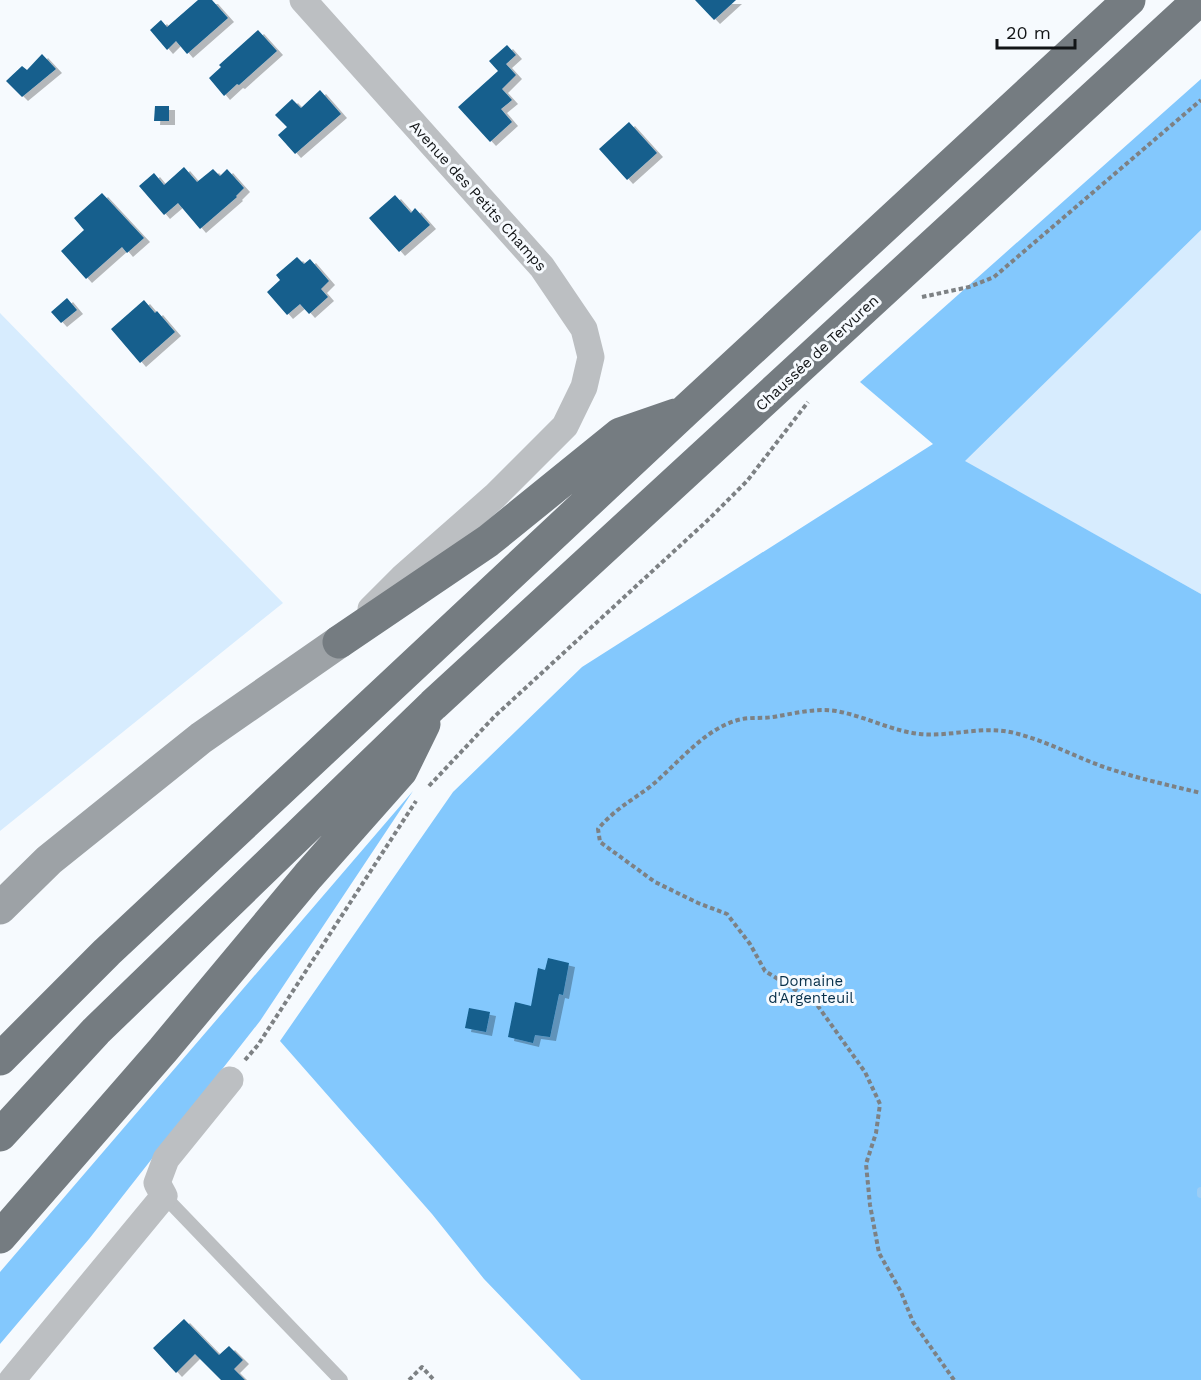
<svg xmlns="http://www.w3.org/2000/svg" width="1201" height="1380" font-family="'Work Sans',sans-serif">
	<style>
		.green { fill: #d7ecfe }
		.forest { fill: #83c8fd }
		.lines { fill: none; stroke-linecap: round; stroke-linejoin: round }
		.stream { stroke: #9bcdf5; stroke-width: 8 }
		.building { fill: #135e8d; filter: url(#shadow) }
		.path { stroke: #7d8184; stroke-width: 4; stroke-dasharray: 4.5 3; stroke-linecap: butt }
		.lane { stroke: #bcbfc2; stroke-width: 14 }
		.street { stroke: #bcbfc2; stroke-width: 27 }
		.secondary { stroke: #9da2a6; stroke-width: 33 }
		.highway { stroke: #757c81; stroke-width: 33 }
		.labels { text-anchor: middle; stroke-width: 6; stroke-linejoin: round; paint-order: stroke }
		.street-label { font-size: 15px; fill: #121517; stroke: #f6fafe }
		.park-label { font-size: 15px; fill: #08304a; stroke: #f6fafe }
	</style>
	<defs>
		<filter id="shadow"><feDropShadow dx="6" dy="4" stdDeviation="0" flood-color="#0004"/></filter>
	</defs>
	<rect width="100%" height="100%" fill="#f6fafe"/>
	<path class="green" d="M1201 230V594L964 461Z
		M0 313 283 603 0 831Z"/>
	<path class="forest" d="M1201 79V230L965 461 1201 594V1380H581L484 1279 432 1214 280 1041 453 792 582 667 933 444 860 382Z
		M413 791 260 1021 89 1239 0 1344V1272Z"/>
	<g class="lines">
		<path class="stream" d="M1201 1191V1194"/>
	</g>
	<path class="building" d="M198 0H212L228 18 187 54 176 41 167 50 150 30 161 20 167 27Z
		M695 0H736L714 20Z
		M258 30 277 51 239 85 237 84 224 96 209 78 221 67 219 65Z
		M507 45 516 55 506 64 516 75 502 89 512 100 501 109 512 122 490 142 458 107 498 71 489 61Z
		M42 54 56 69 22 97 6 81 22 66 27 70Z
		M320 90 341 114 295 154 278 135 287 127 275 115 292 99 301 108Z
		M155 106H169V121H154Z
		M629 122 657 153 627 180 599 149Z
		M184 167 197 182 213 169 220 176 227 169 244 188 236 196 237 197 200 229 178 203 164 215 139 186 154 173 164 185Z
		M102 193 144 238 127 253 122 247 86 279 61 251 84 230 74 218Z
		M395 195 411 213 415 208 430 225 399 252 369 218Z
		M297 257 304 264 310 259 329 281 321 289 328 297 309 314 300 304 287 315 267 292 280 280 276 275Z
		M67 298 77 310 61 323 51 312Z
		M144 300 155 313 157 311 175 332 140 363 111 329Z
		M548 958 569 963 563 995 559 994 550 1037 535 1035 533 1043 508 1037 515 1002 531 1006 538 968 545 970Z
		M469 1008 490 1012 486 1032 465 1028Z
		M184 1319 219 1355 229 1346 243 1360 234 1369 245 1380H221L195 1354 176 1373 153 1348Z"/>
	<g class="lines">
		<path class="path" d="M922 297 969 287 994 277 1201 100
			M429 786 495 716 709 519 747 481 808 402
			M245 1060 258 1045 416 801
			M409 1380 422 1367 434 1380
			M954 1380 913 1322 901 1292 879 1253 870 1205 866 1164 876 1133 880 1104 865 1072 815 1002 765 971 750 944 727 914 698 903 655 882 600 842 598 829C615 809 631 801 651 786 679 763 705 727 742 719 753 717 766 719 778 716 797 713 816 708 836 711 865 716 891 731 920 734 950 737 980 726 1010 732 1043 739 1073 756 1104 767 1136 778 1168 785 1201 793"/>
		<path class="lane" d="M164 1196 341 1380"/>
		<path class="street" d="M303 0 542 267 584 329 591 357 584 387 565 426 495 496 402 578 371 609
			M12 1380 164 1196 157 1183 166 1159 230 1080"/>
		<path class="secondary" d="M0 908 49 860 201 738 339 642"/>
		<path class="highway" d="M339 642 488 541 620 434 675 415
			M0 1059 107 952 685 411 1129 0
			M0 1135 96 1031 433 705 1199 0
			M0 1237 163 1050 308 876 401 771 424 724"/>
	</g>
	<g class="labels">
		<g class="street-label">
			<text transform="translate(478 196) rotate(48)" y="5">Avenue des Petits Champs</text>
			<text transform="translate(817 353) rotate(-43)" y="5">Chaussée de Tervuren</text>
		</g>
		<g class="park-label">
			<text x="811" y="986">Domaine<tspan x="811" dy="17">d'Argenteuil</tspan></text>
		</g>
	</g>
	<path d="M997 39v9h78v-9" fill="none" stroke="#121517" stroke-width="3"/>
	<text x="1006" y="39" font-size="18" fill="#121517" stroke="#f6fafe" stroke-width="4.5" paint-order="stroke">20 m</text>
</svg>
